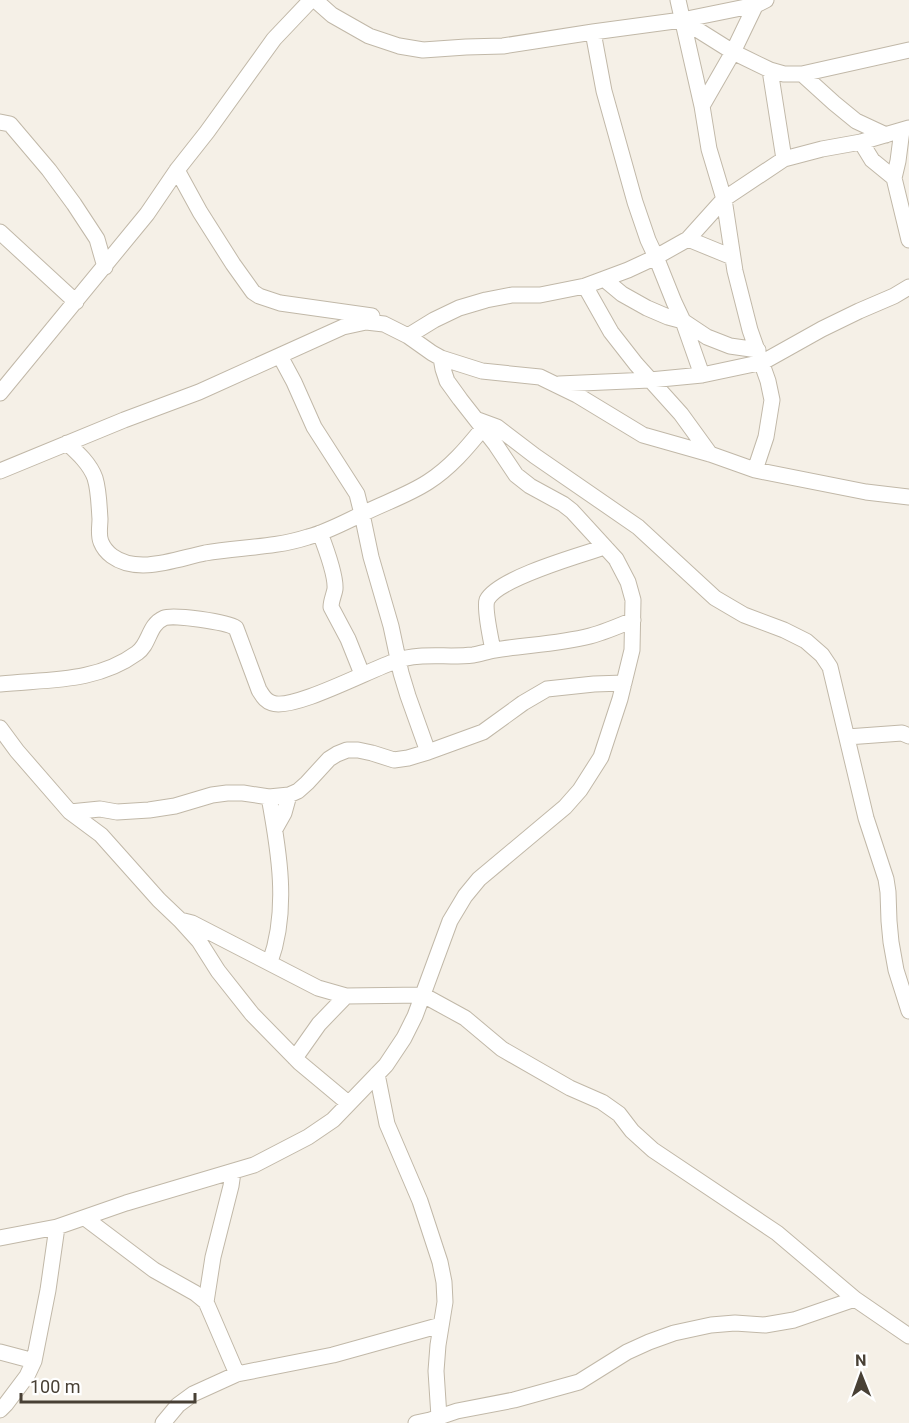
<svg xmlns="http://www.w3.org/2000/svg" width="909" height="1423" font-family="Roboto,sans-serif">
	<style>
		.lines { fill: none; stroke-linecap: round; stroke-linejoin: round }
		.minor-casing { stroke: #c1b8a8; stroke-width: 17 }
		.minor { stroke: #fff; stroke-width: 15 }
	</style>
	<rect width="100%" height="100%" fill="#f5f0e7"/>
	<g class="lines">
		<defs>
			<path id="minor" d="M315 0 332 15 369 36 399 46 423 50 466 47 503 46 593 32 682 20 756 5 766 0
				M678 0 702 106 709 149 724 199 735 271 750 330 768 381 772 400 766 437 755 470
				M682 20 733 52 770 70 784 74H802L909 50
				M593 32 604 91 635 202 648 240 656 257 674 302 683 321 702 375
				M770 70 784 159
				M802 74 834 103 856 121 886 135
				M702 106 733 52 758 0
				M0 122 10 124 49 170 74 204 97 239 105 267
				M902 130 898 161 894 178 909 240
				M861 142 872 160 894 178
				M177 170 200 212 233 264 253 292 259 296 280 303 372 316
				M0 232 76 302
				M688 239 732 257
				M604 279 622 294 647 308 668 317 683 321 707 337 730 346 758 350
				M585 286 611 332 636 364 681 414 710 454
				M408 336 434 320 459 308 486 300 512 295H540L585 286 628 270 656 257 688 239 724 199 784 159 822 149 861 142 909 128
				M280 356 294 382 314 427 357 494 362 514 371 557 391 626 401 673 408 696 428 752
				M559 384 650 380 702 375 763 362 822 329 859 311 894 296 909 287
				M0 393 147 214 177 170 207 132 274 39 311 0
				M478 420 497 427 535 456 638 527 715 598 744 615 784 630 806 641 822 655 830 667 866 818 886 879 888 892 889 921 891 942 896 970 909 1011
				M67 443C78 453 90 464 95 478 99 491 99 506 100 519 100 526 98 535 101 542 103 547 108 553 112 556 138 575 176 559 205 553 239 547 274 548 308 537 327 532 345 522 362 514 384 503 408 495 428 482 450 468 467 448 483 428
				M0 471 124 420 199 392 343 327 366 322 384 324 408 336 432 353 441 358 482 371 540 377 577 395 643 435 710 454 755 470 866 492 909 497
				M320 533C325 546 336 576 335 589 334 595 331 601 331 607L348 639 362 674
				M493 650C491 640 484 608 487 600 498 578 581 555 605 547
				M0 684C47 679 96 683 137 653 150 644 148 625 164 618 173 614 227 622 236 628L259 690C263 696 265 701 272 703 293 711 371 669 396 661 420 652 447 658 473 655 480 654 488 651 495 650 526 645 559 644 590 636 605 632 619 626 633 620
				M0 728 17 751 70 812 101 835 159 900 180 920 199 941 218 971 252 1014 300 1063 348 1103
				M847 737 902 733 909 736
				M269 797C279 851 289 910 270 962
				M70 812 100 809 117 812 149 810 175 806 212 795 227 793H243L269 797 289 795 298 791 307 783 329 759 337 754 347 750H358L372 753 394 760 408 758 428 752 483 732 523 703 547 689 594 684 624 683
				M275 829 284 813 289 795
				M180 920 192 923 318 988 346 996 423 995 465 1018 502 1049 570 1088 602 1102 619 1114 632 1131 653 1150 777 1233 855 1299 909 1336
				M295 1058 319 1024 346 996
				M377 1074 387 1124 420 1201 440 1262 444 1282 445 1302 438 1345 436 1371 439 1417
				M85 1218 154 1270 195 1293 206 1302 237 1374
				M0 1238 57 1227 126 1203 254 1165 308 1137 333 1120 386 1065 404 1038 415 1016 450 921 465 896 479 879 565 807 580 790 601 757 620 699 632 650 633 600 628 582 616 559 572 511 563 504 530 486 516 475 496 445 460 399 447 381 443 369 441 358
				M206 1302 213 1257 231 1186 233 1172
				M0 1352 34 1361
				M0 1410 6 1404 27 1376 34 1361 48 1290 57 1227
				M163 1423 178 1405 193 1394 237 1374 333 1355 441 1325
				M416 1423 430 1420 457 1411 514 1400 579 1382 627 1352 649 1342 674 1333 711 1325 735 1323 765 1325 794 1320 855 1299"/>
		</defs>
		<use href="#minor" class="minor-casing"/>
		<use href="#minor" class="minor"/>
	</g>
	<g transform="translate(861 1375) rotate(359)" stroke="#ffffff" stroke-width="4.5" paint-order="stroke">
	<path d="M0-4.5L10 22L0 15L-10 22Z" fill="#484035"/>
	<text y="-9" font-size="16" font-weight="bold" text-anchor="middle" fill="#484035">N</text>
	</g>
	<path d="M21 1393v9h174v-9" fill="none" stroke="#484035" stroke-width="3"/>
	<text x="30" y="1393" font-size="18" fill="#484035" stroke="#ffffff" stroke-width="4.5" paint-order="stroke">100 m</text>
</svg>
